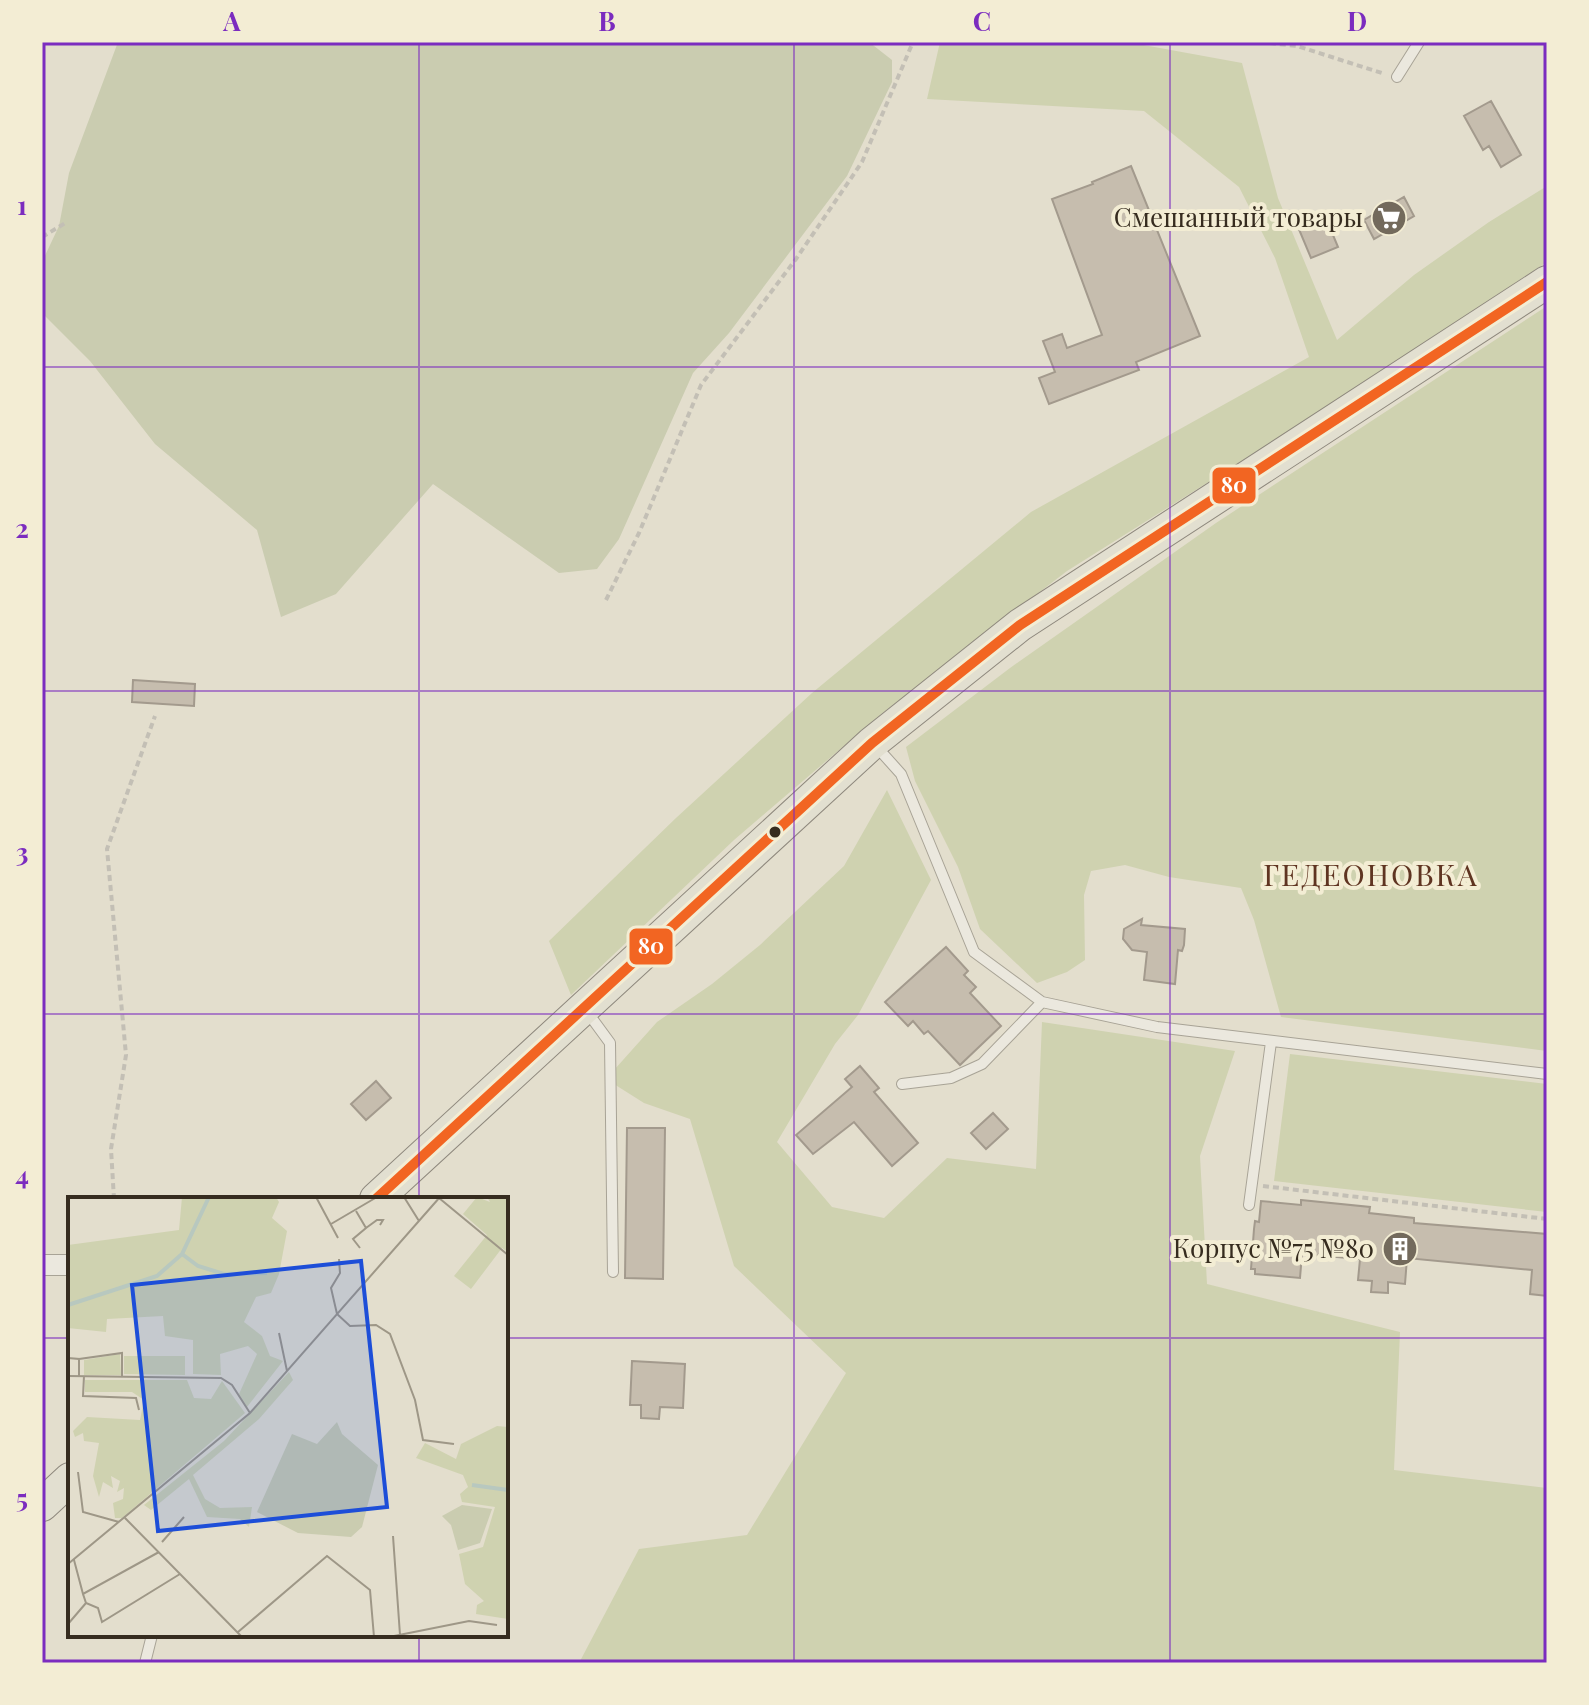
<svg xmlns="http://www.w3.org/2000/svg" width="1589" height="1705" font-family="'Playfair Display',serif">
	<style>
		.green { fill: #cfd2b0 }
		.cemetery { fill: #caccb0 }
		.building { fill: #c6bdae; stroke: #a39a8d; stroke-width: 2 }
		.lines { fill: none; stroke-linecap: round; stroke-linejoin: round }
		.lane-casing { stroke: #a8a396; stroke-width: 12 }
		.street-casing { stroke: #a8a396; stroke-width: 22 }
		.primary-casing { stroke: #8e887d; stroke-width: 34 }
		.path { stroke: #c3bfb5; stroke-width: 4; stroke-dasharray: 6 4; stroke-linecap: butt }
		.lane { stroke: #ebe8de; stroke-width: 10 }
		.street { stroke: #ebe8de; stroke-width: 20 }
		.primary { stroke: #e2dfd0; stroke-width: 32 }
		.bus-1-casing { stroke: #f3edd4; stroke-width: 16 }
		.bus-1 { stroke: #f26522; stroke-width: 10 }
		.grid { fill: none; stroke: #7b2cbf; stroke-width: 2; stroke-opacity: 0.55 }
		.bus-dot { fill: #362c1f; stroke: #f3edd4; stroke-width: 3 }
		.labels { text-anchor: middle; stroke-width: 8; stroke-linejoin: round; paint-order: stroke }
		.poi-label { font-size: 26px; fill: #362c1f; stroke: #f3edd4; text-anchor: end }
		.quarter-label { font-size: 30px; letter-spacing: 2px; fill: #5f3421; stroke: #f3edd4 }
		.inset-river { fill: none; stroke: #b8c8bf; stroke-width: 4 }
		.inset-road { fill: none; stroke: #9e9787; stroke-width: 2 }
		.view { fill: #1d4ed8; fill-opacity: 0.15; stroke: #1d4ed8; stroke-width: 4 }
		.inset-edge { fill: none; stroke: #362c1f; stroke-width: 4 }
		.line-badge { stroke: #f3edd4; stroke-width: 3 }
		.badge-label { font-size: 22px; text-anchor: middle; font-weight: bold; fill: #fff }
		.neatline { fill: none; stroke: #7b2cbf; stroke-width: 3 }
		.grid-label { font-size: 26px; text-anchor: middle; font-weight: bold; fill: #7b2cbf }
	</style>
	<rect width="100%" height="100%" fill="#e3decd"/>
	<path class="green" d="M940 42H1127L1242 63 1278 198 1337 340 1414 275 1489 222 1547 186V262L1304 422 1067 571 880 715 734 840 571 995 549 941 676 818 812 693 1031 512 1309 357 1275 258 1239 187 1144 111 927 99Z
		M1547 306V1051L1281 1017 1254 920 1241 888 1169 877 1125 865 1091 871 1084 895 1085 960 1067 972 1037 983 980 929 958 867 915 781 906 747 1010 668 1216 523Z
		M887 790 931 880 858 1015 835 1044 777 1142 832 1207 884 1218 947 1158 1036 1169 1042 1022 1235 1051 1200 1156 1207 1284 1400 1332 1394 1470 1547 1488V1663H579L639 1549 747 1535 846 1373 734 1266 690 1119 644 1103 606 1079 657 1022 712 984 760 945 844 866Z
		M1290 1054 1547 1084V1212L1274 1181Z"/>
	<path class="cemetery" d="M118 42H869L892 60V82L847 176 729 333 693 373 619 539 597 569 559 573 433 484 336 594 281 617 257 530 155 444 90 361 42 313V262L59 226 69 173Z"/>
	<path class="building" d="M1491 101 1521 155 1501 167 1489 146 1483 150 1464 116Z
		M1131 166 1200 336 1136 362 1139 370 1049 404 1039 378 1055 372 1043 341 1062 334 1067 348 1102 335 1052 199 1093 184 1092 182Z
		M1404 197 1414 216 1374 239 1364 220Z
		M1325 216 1338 247 1311 258 1298 227Z
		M133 680 195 684 194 706 132 702Z
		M1142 919 1141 925 1185 929 1184 945 1182 951 1178 950 1175 984 1144 980 1147 952 1132 950 1123 939 1124 929Z
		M946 947 968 971 964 975 976 987 970 993 1001 1026 960 1065 928 1031 924 1034 913 1021 908 1026 885 1002Z
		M860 1066 879 1088 874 1092 918 1143 892 1166 854 1122 813 1154 796 1135 852 1087 845 1079Z
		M376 1081 391 1098 366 1120 351 1104Z
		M993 1113 1008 1129 986 1149 971 1133Z
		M627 1128H665L663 1279 625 1278Z
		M1301 1200 1370 1207 1369 1213 1414 1218V1223L1547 1234V1296L1530 1294 1532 1270 1407 1258 1405 1284 1388 1282V1293L1371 1292 1372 1281 1358 1280 1360 1259 1302 1254 1300 1278 1255 1274V1269H1251L1254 1229 1255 1221 1259 1222 1261 1201 1301 1205Z
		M632 1361 685 1364 683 1408 660 1407 659 1419 641 1418V1405H630Z"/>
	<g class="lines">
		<defs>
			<path id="lane" d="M1397 77 1419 42
				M875 745 901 774 974 952 1042 1002 1157 1027 1547 1074
				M588 1013 610 1043 613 1272
				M902 1084 951 1078 982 1064 1042 1002
				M1249 1205 1271 1042
				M145 1663 152 1635"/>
			<path id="street" d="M42 1265H70"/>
			<path id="primary" d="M376 1199 872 743 1020 625 1547 282
				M42 1505 70 1479"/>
		</defs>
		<use href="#lane" class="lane-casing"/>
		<use href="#street" class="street-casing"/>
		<use href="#primary" class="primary-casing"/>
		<path class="path" d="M1260 42 1297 46 1385 74
			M42 237 67 222
			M606 600 639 533 701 385 796 259 862 162 913 42
			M1263 1186 1547 1219
			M114 1199 111 1149 126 1055 107 849 155 716"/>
		<use href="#lane" class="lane"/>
		<use href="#street" class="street"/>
		<use href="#primary" class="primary"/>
		<defs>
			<path id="bus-1" d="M376 1199 872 743 1020 625 1547 282"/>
		</defs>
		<use href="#bus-1" class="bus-1-casing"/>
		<use href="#bus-1" class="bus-1"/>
	</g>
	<path class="grid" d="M419 42V1199M794 42V1663M1170 42V1663M42 367H1547M42 691H1547M42 1014H1547M42 1338H70M506 1338H1547M419 1635V1663"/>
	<defs>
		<symbol id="supermarket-disc" viewBox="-11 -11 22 22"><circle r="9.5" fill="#736a5c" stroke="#f3edd4"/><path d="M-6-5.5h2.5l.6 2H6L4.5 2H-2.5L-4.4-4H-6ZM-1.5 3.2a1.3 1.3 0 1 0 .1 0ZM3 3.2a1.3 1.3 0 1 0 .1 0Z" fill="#fff"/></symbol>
		<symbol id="building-disc" viewBox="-11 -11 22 22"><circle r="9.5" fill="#736a5c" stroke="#f3edd4"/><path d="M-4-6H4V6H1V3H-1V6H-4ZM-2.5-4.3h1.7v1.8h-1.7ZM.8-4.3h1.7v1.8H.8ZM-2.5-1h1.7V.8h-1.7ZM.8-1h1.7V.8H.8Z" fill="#fff"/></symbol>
	</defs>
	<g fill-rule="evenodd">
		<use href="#supermarket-disc" x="1369" y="198" width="40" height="40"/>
		<use href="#building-disc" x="1380" y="1229" width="40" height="40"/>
	</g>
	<circle class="bus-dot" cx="775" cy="832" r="7"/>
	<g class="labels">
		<g class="poi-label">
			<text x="1363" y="227">Смешанный товары</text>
			<text x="1374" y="1258">Корпус №75 №80</text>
		</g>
		<g class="quarter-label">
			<text x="1371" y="886">ГЕДЕОНОВКА</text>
		</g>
	</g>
	<g transform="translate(68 1197)">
		<rect width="440" height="440" fill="#e3decd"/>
		<path d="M114 0H208L211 5 204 21 219 34 211 77 203 96 188 100 176 125 194 139 202 159 215 164 179 210 171 197 189 157 180 149 152 157 153 178 125 177V143L97 139 95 119 39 122 38 135 0 131V48L111 33ZM409 0 422 5 419 0H440V55L434 51 403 92 386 79 419 38 395 17ZM52 157 53 178H16V163ZM56 159H117V178L56 177ZM221 175 225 183 191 222 125 278 137 302 152 311 184 310 181 330 172 322 139 320 121 282 83 313 76 308 156 244ZM17 183H119L126 201 143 202 154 184 177 216 54 321H47L45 306 55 302 56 291 49 295 52 284 43 279 45 291 35 285 31 300 25 279 31 246 16 244 15 236 7 240 5 234 19 220 72 223 76 203 64 195H17ZM429 229 440 230V422L408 417 409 408 416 404 397 387 391 357 415 350 427 310 394 305 392 297 400 290 395 278 348 261 357 246 388 262 393 247Z" fill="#cfd2b0"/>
		<path d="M269 225 274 237 310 268 294 330 283 340 230 336 189 315 224 237 249 247ZM394 308 424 312 412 346 390 353 383 328 374 319Z" fill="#caccb0"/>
		<path class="inset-river" d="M114 57 130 69 156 77 199 76M0 108 89 79 114 57 141 0M404 288 440 293"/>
		<path class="inset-road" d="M248 0 270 41M336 0 351 24M371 1 440 58M288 14 298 31 285 42 292 51M263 27 309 0M298 31 309 23H315L312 28M271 62 272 76 263 91 269 117 282 129 308 128 322 137 347 203 355 243 386 247M211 136 219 174M0 161 11 162V179M11 162 54 156V179M0 179 153 181 164 188 182 216M16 179 15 199 68 201 71 213M10 275 15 315 51 325M57 321 174 440M325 339 332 438M94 345 116 320M6 363 15 397 91 355M0 367 182 216 372 0M15 397 18 406 30 411 34 425 112 377M0 427 18 406M170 435 259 359 302 393 306 440M321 440 401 424 429 428"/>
		<path class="view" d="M293 64 319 310 90 334 64 88Z"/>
		<rect width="440" height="440" class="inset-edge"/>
	</g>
	<g class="line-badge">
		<rect x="1211" y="466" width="46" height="39" rx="8" fill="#f26522"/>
		<rect x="628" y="927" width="46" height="39" rx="8" fill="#f26522"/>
	</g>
	<g class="badge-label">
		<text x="1234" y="493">80</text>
		<text x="651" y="954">80</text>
	</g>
	<rect width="1589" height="1705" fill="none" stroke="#f3edd4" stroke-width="88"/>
	<rect x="44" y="44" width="1501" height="1617" class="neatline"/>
	<g class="grid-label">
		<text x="232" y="31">A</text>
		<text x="607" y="31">B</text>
		<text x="982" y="31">C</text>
		<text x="1357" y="31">D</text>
		<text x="22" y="215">1</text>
		<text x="22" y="538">2</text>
		<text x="22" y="862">3</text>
		<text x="22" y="1185">4</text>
		<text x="22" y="1508">5</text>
	</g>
</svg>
